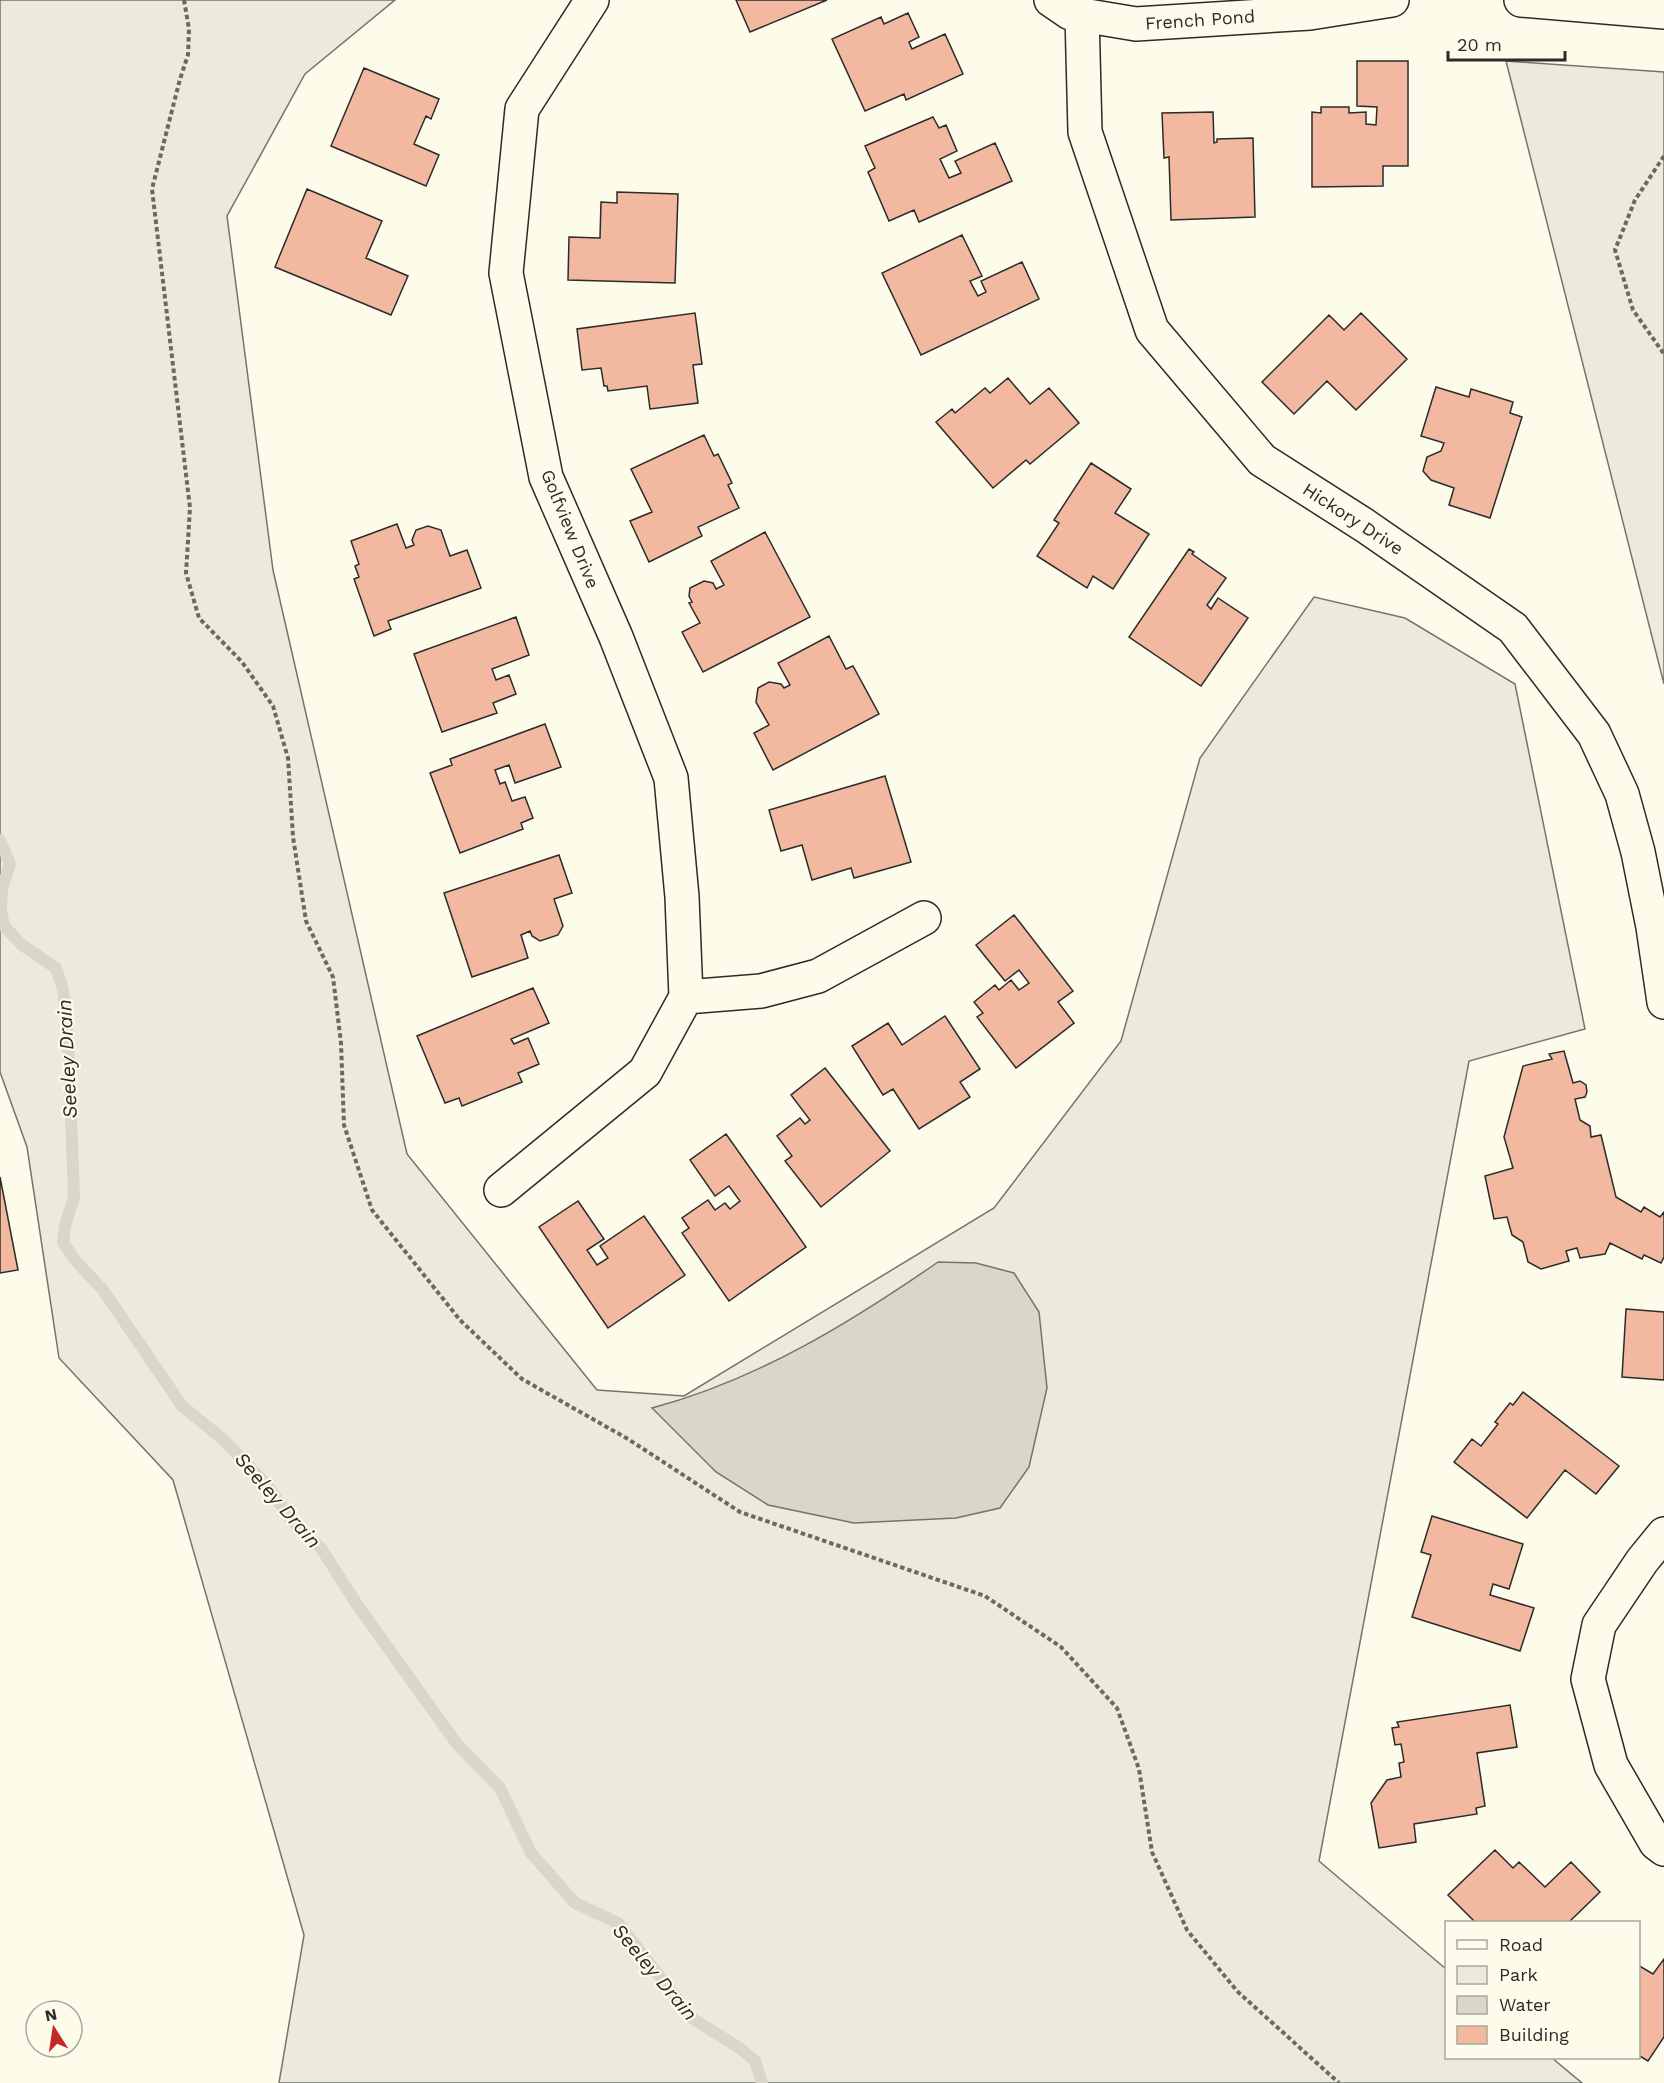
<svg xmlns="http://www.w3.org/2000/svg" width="1664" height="2083" font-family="'Work Sans',sans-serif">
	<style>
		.green { fill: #ecebdb; stroke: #74746e; stroke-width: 1.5 }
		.water { fill: #d8d7c9; stroke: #74746e; stroke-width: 1.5 }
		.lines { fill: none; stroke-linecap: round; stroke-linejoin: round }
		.stream { stroke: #d8d7c9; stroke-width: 12 }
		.building { fill: #f2b8a0; stroke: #2b2b2b; stroke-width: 1.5 }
		.minor-casing { stroke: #2b2b2b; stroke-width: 36 }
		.path { stroke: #6a6964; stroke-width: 4; stroke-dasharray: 4.5 3; stroke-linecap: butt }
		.minor { stroke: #fdfbea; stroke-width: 33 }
		.labels { text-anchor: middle; stroke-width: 4.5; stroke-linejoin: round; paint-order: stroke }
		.street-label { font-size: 18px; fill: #2b2b2b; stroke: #fdfbea }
		.water-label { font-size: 20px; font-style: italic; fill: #2b2b2b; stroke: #fdfbea }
	</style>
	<rect width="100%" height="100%" fill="#fdfbea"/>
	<path class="green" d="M0 0H395L305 74 227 216 273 570 407 1154 597 1390 684 1396 994 1208 1121 1041 1200 758 1314 597 1405 618 1515 684 1585 1029 1469 1061 1319 1861 1446 1969V2058H1552L1582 2083H279L304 1935 173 1480 59 1358 27 1147 0 1072Z
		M1506 61 1664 72V684Z"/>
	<path class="water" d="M938 1262 976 1263 1014 1273 1039 1312 1047 1388 1029 1467 1000 1508 956 1518 854 1523 768 1505 716 1472 652 1408C757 1380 850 1323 938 1262Z"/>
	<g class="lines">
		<path class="stream" d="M0 840 10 864 2 889 1 910 4 926 22 945 56 968 63 989 68 1037 74 1197 65 1226 63 1242 74 1259 103 1290 182 1406 224 1440 267 1485 290 1518 321 1548 356 1603 457 1744 500 1788 531 1853 575 1903 618 1923 693 2019 741 2049 755 2061 762 2083"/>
	</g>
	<path class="building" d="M736 0H827L750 32Z
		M908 13 919 37 909 42 912 49 945 34 963 74 906 100 904 94 865 111 832 39 881 17 884 24Z
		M1357 61H1408V166H1383V186L1312 187V112L1321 113V107H1349V113L1366 112V124L1376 125 1377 107 1357 106Z
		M364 68 439 99 431 119 426 116 414 144 439 155 426 186 331 146Z
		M1213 112 1214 143 1217 142V139L1253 138 1255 217 1171 220 1169 157 1164 158 1162 113Z
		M933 117 939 128 946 125 957 151 940 159 949 178 961 173 955 161 995 143 1012 181 919 222 914 210 889 221 868 172 875 168 865 146Z
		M307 189 382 221 366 258 408 276 391 315 275 267Z
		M617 192 678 194 675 283 568 280 569 237 600 238 601 202 617 203Z
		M962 235 982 276 970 281 978 296 986 292 981 281 1022 262 1039 299 921 355 882 273Z
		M695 313 702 364 693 365 698 403 650 409 647 386 608 391 607 386H604L601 368 582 370 577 329Z
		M1361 313 1407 359 1356 410 1327 381 1294 414 1262 382 1329 315 1344 330Z
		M1008 378 1030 404 1049 388 1079 423 1030 464 1026 460 993 488 936 422 952 409 955 413 985 388 990 393Z
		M1436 387 1469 397 1471 389 1513 402 1510 413 1522 417 1490 518 1449 505 1454 488 1431 480 1423 471 1427 457 1441 451 1444 443 1421 436Z
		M704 435 714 456 718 454 732 483 728 485 739 508 698 527 702 536 649 562 630 521 652 512 631 469Z
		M1091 463 1131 489 1115 513 1149 534 1113 589 1093 576 1087 588 1037 556 1059 523 1054 520Z
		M397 524 406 548 414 545 412 540 416 530 428 526 441 530 450 556 467 550 481 588 388 621 391 629 374 636 354 579 359 577 355 566 359 564 351 541Z
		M765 532 810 617 703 672 682 632 700 623 689 603 692 602 689 596 690 588 704 581 713 583 716 589 724 585 711 561Z
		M1189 549 1194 552 1192 554 1226 578 1207 605 1211 609 1218 598 1248 618 1201 686 1129 637Z
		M516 617 529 655 492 669 496 680 509 675 516 694 493 703 497 713 442 732 414 654Z
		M829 636 846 669 853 666 879 714 773 770 754 733 769 725 756 702 758 688 769 682 781 684 784 688 790 685 778 663Z
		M545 724 561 767 515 783 509 765 495 770 500 784 505 782 512 801 525 797 533 818 521 823 523 829 460 853 430 773 452 765 450 759Z
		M885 776 911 862 854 878 851 868 812 880 802 845 781 851 769 810Z
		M559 855 572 893 554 899 563 926 558 935 540 941 532 936 530 931 521 935 528 958 472 977 444 893Z
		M1014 915 1073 991 1058 1002 1074 1023 1016 1068 977 1017 983 1013 974 1002 995 985 999 990 1011 980 1019 990 1029 983 1019 970 1005 981 976 945Z
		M533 988 549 1023 511 1039 514 1044 528 1038 539 1064 518 1073 522 1082 462 1106 459 1098 445 1103 417 1036Z
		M945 1016 980 1069 960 1082 970 1097 919 1129 893 1089 883 1095 852 1046 888 1023 902 1045Z
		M1564 1051 1573 1083 1580 1081 1586 1085 1587 1092 1585 1097 1575 1099 1580 1120 1590 1126 1591 1137 1601 1135 1616 1197 1641 1212 1644 1207 1660 1217 1664 1212V1257L1661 1263 1644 1255 1642 1259 1610 1243 1605 1254 1580 1258 1577 1248 1566 1251 1569 1261 1541 1269 1528 1262 1523 1242 1512 1235 1507 1217 1494 1219 1485 1176 1513 1168 1504 1137 1523 1066 1552 1059 1549 1054Z
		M825 1068 890 1151 821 1207 785 1161 792 1156 777 1136 800 1118 805 1124 810 1120 791 1095Z
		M726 1134 806 1247 729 1301 682 1233 689 1228 682 1218 708 1200 715 1210 725 1203 730 1209 740 1201 729 1186 715 1196 690 1160Z
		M0 1177 18 1270 0 1273Z
		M578 1201 604 1239 587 1250 597 1265 608 1258 600 1246 644 1216 685 1275 608 1328 539 1227Z
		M1626 1309 1664 1312V1380L1622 1377Z
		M1523 1392 1619 1466 1596 1494 1565 1470 1527 1518 1454 1462 1472 1439 1481 1446 1498 1424 1495 1422 1510 1403 1513 1405Z
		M1432 1516 1523 1544 1509 1589 1493 1584 1490 1595 1534 1608 1520 1651 1412 1617 1431 1555 1421 1552Z
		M1510 1705 1517 1747 1477 1753 1485 1806 1476 1808 1477 1814 1414 1824 1416 1842 1379 1848 1371 1803 1387 1780 1401 1777 1399 1763 1404 1762 1401 1744 1395 1745 1392 1728 1399 1727 1397 1722Z
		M1495 1850 1513 1868 1519 1862 1545 1887 1571 1862 1600 1892 1569 1922H1475L1448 1895Z
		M1664 1959V2037L1648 2061 1638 2055V1965L1653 1974Z"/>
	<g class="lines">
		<defs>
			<path id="minor" d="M592 0 522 109 506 273 546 477 616 637 671 778 682 897 686 997
				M1051 0 1070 13 1136 24 1310 13 1392 0
				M1521 0 1664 12
				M1082 15 1085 132 1152 330 1262 460 1364 525 1513 628 1594 734 1622 794 1638 852 1653 927 1664 1002
				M686 997 761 991 818 976 924 918
				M501 1190 645 1072 686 997
				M1664 1534 1642 1561 1599 1625 1588 1679 1611 1765 1656 1843 1664 1849"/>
		</defs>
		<use href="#minor" class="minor-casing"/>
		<path class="path" d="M184 0 189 29 188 55 180 79 152 189 190 508 186 573 199 618 242 662 273 706 288 758 293 837 306 921 333 977 341 1043 344 1125 372 1210 460 1320 522 1379 628 1439 740 1512 985 1596 1061 1647 1117 1708 1139 1769 1152 1852 1187 1930 1237 1991 1339 2083
			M1664 156 1635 200 1615 250 1633 310 1664 354"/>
		<use href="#minor" class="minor"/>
	</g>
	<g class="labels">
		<g class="street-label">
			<text transform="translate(1200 20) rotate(-4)" y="6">French Pond</text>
			<text transform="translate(1353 519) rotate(33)" y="6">Hickory Drive</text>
			<text transform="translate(570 529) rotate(68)" y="6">Golfview Drive</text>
		</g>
		<g class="water-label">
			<text transform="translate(67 1059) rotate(-93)" y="7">Seeley Drain</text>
			<text transform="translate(278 1500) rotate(49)" y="7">Seeley Drain</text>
			<text transform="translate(655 1972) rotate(50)" y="7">Seeley Drain</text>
		</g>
	</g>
	<rect x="1445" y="1921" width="195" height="138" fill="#fdfbea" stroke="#a9a89e" stroke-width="1.5"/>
	<rect x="1457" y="1940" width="30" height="9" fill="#fdfbea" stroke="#a9a89e" stroke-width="1.5"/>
	<text x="1499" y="1951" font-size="18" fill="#2b2b2b">Road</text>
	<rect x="1457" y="1966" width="30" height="18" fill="#ecebdb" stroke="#a9a89e" stroke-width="1.5"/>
	<text x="1499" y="1981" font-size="18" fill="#2b2b2b">Park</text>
	<rect x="1457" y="1996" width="30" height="18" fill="#d8d7c9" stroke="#a9a89e" stroke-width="1.5"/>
	<text x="1499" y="2011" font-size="18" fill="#2b2b2b">Water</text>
	<rect x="1457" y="2026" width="30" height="18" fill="#f2b8a0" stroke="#a9a89e" stroke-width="1.5"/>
	<text x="1499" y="2041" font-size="18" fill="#2b2b2b">Building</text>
	<g transform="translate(54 2029) rotate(348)"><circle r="28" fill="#fdfbea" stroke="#a9a89e" stroke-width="1.5"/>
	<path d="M0-4.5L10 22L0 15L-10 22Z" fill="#c62828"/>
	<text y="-9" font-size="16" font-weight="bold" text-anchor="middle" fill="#2b2b2b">N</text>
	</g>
	<path d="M1448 51v9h117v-9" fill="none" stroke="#2b2b2b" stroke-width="3"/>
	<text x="1457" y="51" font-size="18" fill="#2b2b2b" stroke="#fdfbea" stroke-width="4.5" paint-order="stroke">20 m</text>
</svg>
